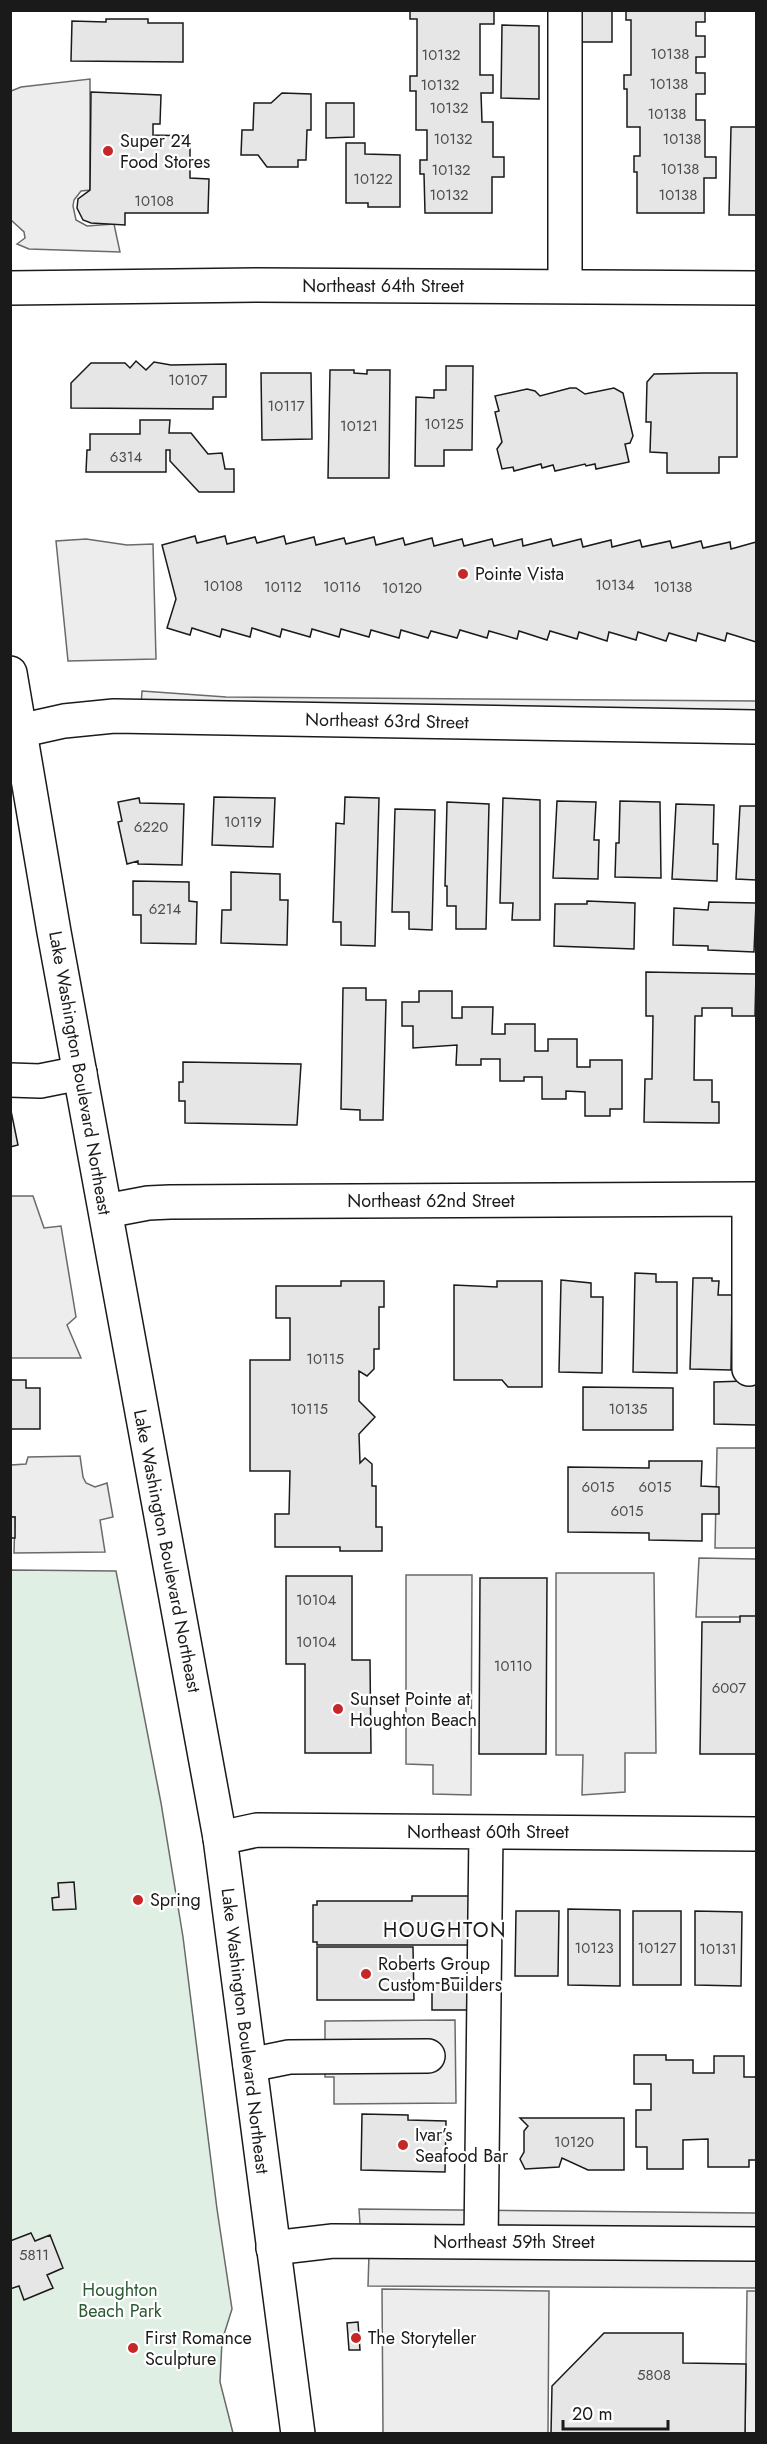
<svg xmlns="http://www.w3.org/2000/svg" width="767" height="2444" font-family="Jost,sans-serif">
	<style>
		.green { fill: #e0efe3; stroke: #6a6a6a; stroke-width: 1.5 }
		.parking { fill: #ededed; stroke: #6a6a6a; stroke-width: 1.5 }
		.building { fill: #e6e6e6; stroke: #1a1a1a; stroke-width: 1.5 }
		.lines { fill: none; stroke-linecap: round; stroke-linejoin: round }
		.minor-casing { stroke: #1a1a1a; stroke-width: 36 }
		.major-casing { stroke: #1a1a1a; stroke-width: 36 }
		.minor { stroke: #fff; stroke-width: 33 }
		.major { stroke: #fff; stroke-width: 33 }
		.poi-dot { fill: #c62828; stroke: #fff; stroke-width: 2 }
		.labels { text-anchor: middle; stroke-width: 4.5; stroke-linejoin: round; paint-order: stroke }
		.number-label { font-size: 15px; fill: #4d4d4d }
		.poi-label { font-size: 18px; fill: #1a1a1a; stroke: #fff; text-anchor: start }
		.street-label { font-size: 18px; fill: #1a1a1a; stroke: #fff }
		.park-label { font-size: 18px; fill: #2b5a34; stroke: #fff }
		.neighbourhood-label { font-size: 20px; letter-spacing: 1.5px; fill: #1a1a1a; stroke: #fff }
	</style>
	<rect width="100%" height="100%" fill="#fff"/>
	<path class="green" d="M11 1570 116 1571 161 1803 183 1937 217 2209 232 2309 222 2341 220 2382 233 2433 11 2434Z"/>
	<path class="parking" d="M90 79V190L81 191 74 200 73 206 76 220 87 226 114 224 120 252 29 249 17 244 25 238 24 232 11 220V91L21 87Z
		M86 539 127 545 153 544 156 659 68 661 56 541Z
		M142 691 226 697 756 701V715L141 705Z
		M11 1196H33L44 1228 61 1226 76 1317 67 1325 81 1358H11Z
		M717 1448H756V1548H715Z
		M80 1456 83 1477 86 1483 95 1487 107 1483 113 1517 100 1520 105 1552 14 1553 15 1517H11V1465L26 1464 28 1457Z
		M699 1558 756 1559V1617H696Z
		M556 1573H654L656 1753H625V1792L582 1795 583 1755H556Z
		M406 1575H472L471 1795 433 1794V1765L406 1764Z
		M455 2020 456 2103 334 2104V2077H325V2021Z
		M359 2209 756 2213V2228L360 2224Z
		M369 2254 756 2258V2288L368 2286Z
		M382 2289 549 2291 548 2433H383Z
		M747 2291H756V2433H745Z"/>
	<path class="building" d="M410 10H494V24H480V75H493V93H481L482 122H493V157H504V177H492V213H425L424 174H420V160H427V130H416V91H410V76H417V19H410Z
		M576 10H612V42H576Z
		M626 10H705V22H696V36H705V57H696V73H705V94H696V120H705V157H716V178H704V213H637V172H634V156H640V127H627V89H624V75H631V20H626Z
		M106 19H148V23H183V62L71 61 72 21 106 22Z
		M502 25 539 26V99L501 98Z
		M91 92 161 95 160 124H153V135L190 136V178L209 179 208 213H125V225L91 223 83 220 77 208 78 199 90 190Z
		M282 93 311 94V130H307L306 160H298V167H267L258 155H241L242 130H253L254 103H271Z
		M326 103H354V137L326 138Z
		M731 127H756V215H729Z
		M346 143H365V154L400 155V207H368V203H346Z
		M136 361 146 370 154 362 171 365 226 364V397H213V409L71 408V383L91 363H125L130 368Z
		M446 366H473L472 450H444V466H415L416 397 434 398V390H446Z
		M330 370H354V373L367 374V370H390L389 478H328Z
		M261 373H311L312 439 262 440Z
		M705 373H737V457H719V473H667V453L650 452 651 422H646L647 382 654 374Z
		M570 388H576L585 394 614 388 623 393 633 436 630 443 625 444 629 462 596 469 595 464 586 466 585 464 555 471 553 465 542 468 541 464 514 471 513 467 502 469 497 449 502 442 495 412 499 411 495 396 527 389 535 391 540 396Z
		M140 420H170L169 433H191L208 454 222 453 225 469H234V492H199L170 461V450H166V472H86L87 450H90V434H140Z
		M195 536 197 543 225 536 227 544 255 537 257 543 284 536 286 544 314 537 316 545 344 538 346 544 374 537 376 545 403 538 405 545 432 538 434 546 462 539 464 546 492 539 494 546 522 539 523 546 551 539 553 546 581 539 583 547 611 540 612 547 640 540 642 547 670 541 672 548 701 541 703 548 730 542 731 549 756 542V642L727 633 725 641 698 633 696 641 669 633 666 641 638 632 636 640 609 632 607 641 579 632 577 639 550 631 547 640 519 631 517 639 489 631 487 638 460 630 457 638 431 631 428 638 401 630 399 638 371 630 369 637 341 629 339 637 312 629 310 637 282 629 280 637 252 628 250 637 222 629 220 637 192 628 190 635 167 628 176 599 162 545Z
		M214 797 275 798 273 847 212 845Z
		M345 797 379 798 375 946 341 945V922H333L336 823 344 824Z
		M139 798 140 803 184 804 182 865 138 864V861L127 864 118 822 122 821 118 802Z
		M503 798 540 800V920H512L513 903H500Z
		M557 801 596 802 594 840H599L598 879 553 878Z
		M620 801 660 802 661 878 615 877 616 843H619Z
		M447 802 489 804 486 929H456V906H447V886H445Z
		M676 804 714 805 713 844H718L717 881 672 879Z
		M740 806H756V880L736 879Z
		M395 809 435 810 432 930 409 929V912H392Z
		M231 872 280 874V900H288L287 945 221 943 222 910H231Z
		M133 881 189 882V901L197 902 196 944 141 943V915H133Z
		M587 901 635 903 634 949 554 946 555 904H587Z
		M709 902 756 903 754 952 708 950V946L673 945 674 908 708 910Z
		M646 972 756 974 755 1016H732V1008H702V1016H695L694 1080H712V1102H719V1123L644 1122 645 1079H652L653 1016H646Z
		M343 988H366V1000H386L383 1120H360V1110L341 1109Z
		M419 991H452V1018H462V1007H493L492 1034H505V1024H535V1051H548V1039H577V1067H590V1060H622V1109H610V1116H585V1092L566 1091V1099H542V1077H524V1081H500V1059H481V1065H456L457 1045 413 1048V1026H402V1002H419Z
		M183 1062 301 1064 297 1125 185 1123V1101H179V1082H183Z
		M10 1106 18 1145 10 1147Z
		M635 1273 656 1274V1282H677V1373L633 1372Z
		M693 1278H712V1281H719L718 1295H732L731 1370 690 1369Z
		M561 1280 591 1283V1297H603L602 1373 559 1372Z
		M341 1281H384V1307H379V1349H374V1369L367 1376 359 1371V1401L375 1417 359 1434 360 1463 365 1458 372 1464V1486H376V1527H382V1551H340V1547H275V1514H289L290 1471H250V1360H290V1318H276V1286H341Z
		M497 1281H542V1387H508L502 1380H454V1285L497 1287Z
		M10 1376 12 1380H26V1388H40V1429H10Z
		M745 1381H756V1425L714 1424V1382Z
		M583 1387 673 1388V1430H583Z
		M649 1461H702L701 1486 719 1487V1514H702V1541L649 1540V1533L568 1532V1467L649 1468Z
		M10 1517H15V1538H10Z
		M286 1576H352V1660H370L371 1753H305V1664H286Z
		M480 1578H547L546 1754H479Z
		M740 1616H756V1754H700L702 1622H740Z
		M74 1882 76 1909 53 1910 52 1898 59 1897 58 1883Z
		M412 1896H478V1945H317V1942H313V1905H317V1901H412Z
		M568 1909 620 1910V1986L568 1985Z
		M516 1911H559L558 1976H515Z
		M633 1911H681V1985H633Z
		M695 1911 742 1912 741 1986 695 1985Z
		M317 1947H413L414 2000H317Z
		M441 1978H473V2010H432V1983H441Z
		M634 2055H666V2060H693V2073H714V2056H744V2077H756V2160H749V2167H708V2139L683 2140V2169H647V2147H636V2110H651V2084H634Z
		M362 2114 408 2115V2120L446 2121 445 2172 361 2170Z
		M520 2118H624V2170H588L562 2158 559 2167 525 2169 520 2159 524 2152V2131L528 2126Z
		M31 2233 35 2241 50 2235 63 2268 47 2275 53 2288 24 2300 19 2286 10 2289V2241Z
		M358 2322 360 2350H349L347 2323Z
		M604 2333H683V2363L746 2364 745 2434H551L552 2386Z"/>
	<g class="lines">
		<defs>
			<path id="minor" d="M565 10V287
				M10 288 256 285 756 288
				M19 731 64 721 114 716 756 727
				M10 1080 40 1081 80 1073
				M106 1211 148 1203 170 1202 756 1199
				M749 1369V1200
				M220 1838 257 1830 756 1834
				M250 2065 289 2057 428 2056
				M481 2242 486 1832
				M273 2248 333 2241 756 2244"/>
			<path id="major" d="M10 673 54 932 220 1838 298 2434"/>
		</defs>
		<use href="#minor" class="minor-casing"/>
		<use href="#major" class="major-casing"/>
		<use href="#minor" class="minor"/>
		<use href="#major" class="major"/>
	</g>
	<g class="poi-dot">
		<circle cx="108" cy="151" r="6"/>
		<circle cx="463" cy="574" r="6"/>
		<circle cx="338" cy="1709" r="6"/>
		<circle cx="138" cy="1900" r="6"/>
		<circle cx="366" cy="1974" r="6"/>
		<circle cx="403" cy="2145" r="6"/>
		<circle cx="356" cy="2338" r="6"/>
		<circle cx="133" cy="2348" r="6"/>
	</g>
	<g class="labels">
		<g class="number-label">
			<text x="670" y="59">10138</text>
			<text x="441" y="60">10132</text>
			<text x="669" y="89">10138</text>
			<text x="440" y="90">10132</text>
			<text x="449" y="113">10132</text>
			<text x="667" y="119">10138</text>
			<text x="453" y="144">10132</text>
			<text x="682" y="144">10138</text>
			<text x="680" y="174">10138</text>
			<text x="451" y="175">10132</text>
			<text x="373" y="184">10122</text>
			<text x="449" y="200">10132</text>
			<text x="678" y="200">10138</text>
			<text x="154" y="206">10108</text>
			<text x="188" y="385">10107</text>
			<text x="286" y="411">10117</text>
			<text x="444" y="429">10125</text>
			<text x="359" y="431">10121</text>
			<text x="126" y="462">6314</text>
			<text x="615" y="590">10134</text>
			<text x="223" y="591">10108</text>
			<text x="283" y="592">10112</text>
			<text x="342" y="592">10116</text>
			<text x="673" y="592">10138</text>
			<text x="402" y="593">10120</text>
			<text x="243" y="827">10119</text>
			<text x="151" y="832">6220</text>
			<text x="165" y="914">6214</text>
			<text x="325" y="1364">10115</text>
			<text x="309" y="1414">10115</text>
			<text x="628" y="1414">10135</text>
			<text x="598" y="1492">6015</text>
			<text x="655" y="1492">6015</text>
			<text x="627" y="1516">6015</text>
			<text x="316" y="1605">10104</text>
			<text x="316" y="1647">10104</text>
			<text x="513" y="1671">10110</text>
			<text x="729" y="1693">6007</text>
			<text x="594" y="1953">10123</text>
			<text x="657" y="1953">10127</text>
			<text x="718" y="1954">10131</text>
			<text x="574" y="2147">10120</text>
			<text x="34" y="2260">5811</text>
			<text x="654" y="2380">5808</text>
		</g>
		<g class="poi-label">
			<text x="120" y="147">Super 24<tspan x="120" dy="21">Food Stores</tspan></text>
			<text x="475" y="580">Pointe Vista</text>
			<text x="350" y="1705">Sunset Pointe at<tspan x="350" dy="21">Houghton Beach</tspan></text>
			<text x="150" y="1906">Spring</text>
			<text x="378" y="1970">Roberts Group<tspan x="378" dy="21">Custom Builders</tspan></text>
			<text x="415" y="2141">Ivar’s<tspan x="415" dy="21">Seafood Bar</tspan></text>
			<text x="145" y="2344">First Romance<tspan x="145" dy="21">Sculpture</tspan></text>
			<text x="368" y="2344">The Storyteller</text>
		</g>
		<g class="street-label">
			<text x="383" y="292">Northeast 64th Street</text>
			<text transform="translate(387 721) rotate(1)" y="6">Northeast 63rd Street</text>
			<text transform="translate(80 1073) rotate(80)" y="6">Lake Washington Boulevard Northeast</text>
			<text x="431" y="1207">Northeast 62nd Street</text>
			<text transform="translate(167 1551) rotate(79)" y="6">Lake Washington Boulevard Northeast</text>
			<text x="488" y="1838">Northeast 60th Street</text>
			<text transform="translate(245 2031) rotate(83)" y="6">Lake Washington Boulevard Northeast</text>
			<text x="514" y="2248">Northeast 59th Street</text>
		</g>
		<g class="park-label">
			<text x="120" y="2296">Houghton<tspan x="120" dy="21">Beach Park</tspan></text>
		</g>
		<g class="neighbourhood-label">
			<text x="445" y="1937">HOUGHTON</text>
		</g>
	</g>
	<rect width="767" height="2444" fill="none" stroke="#1a1a1a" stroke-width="24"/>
	<path d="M563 2420v9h105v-9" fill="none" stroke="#1a1a1a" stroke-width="3"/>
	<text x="572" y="2420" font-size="18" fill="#1a1a1a" stroke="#ffffff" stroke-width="4.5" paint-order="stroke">20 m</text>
</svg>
